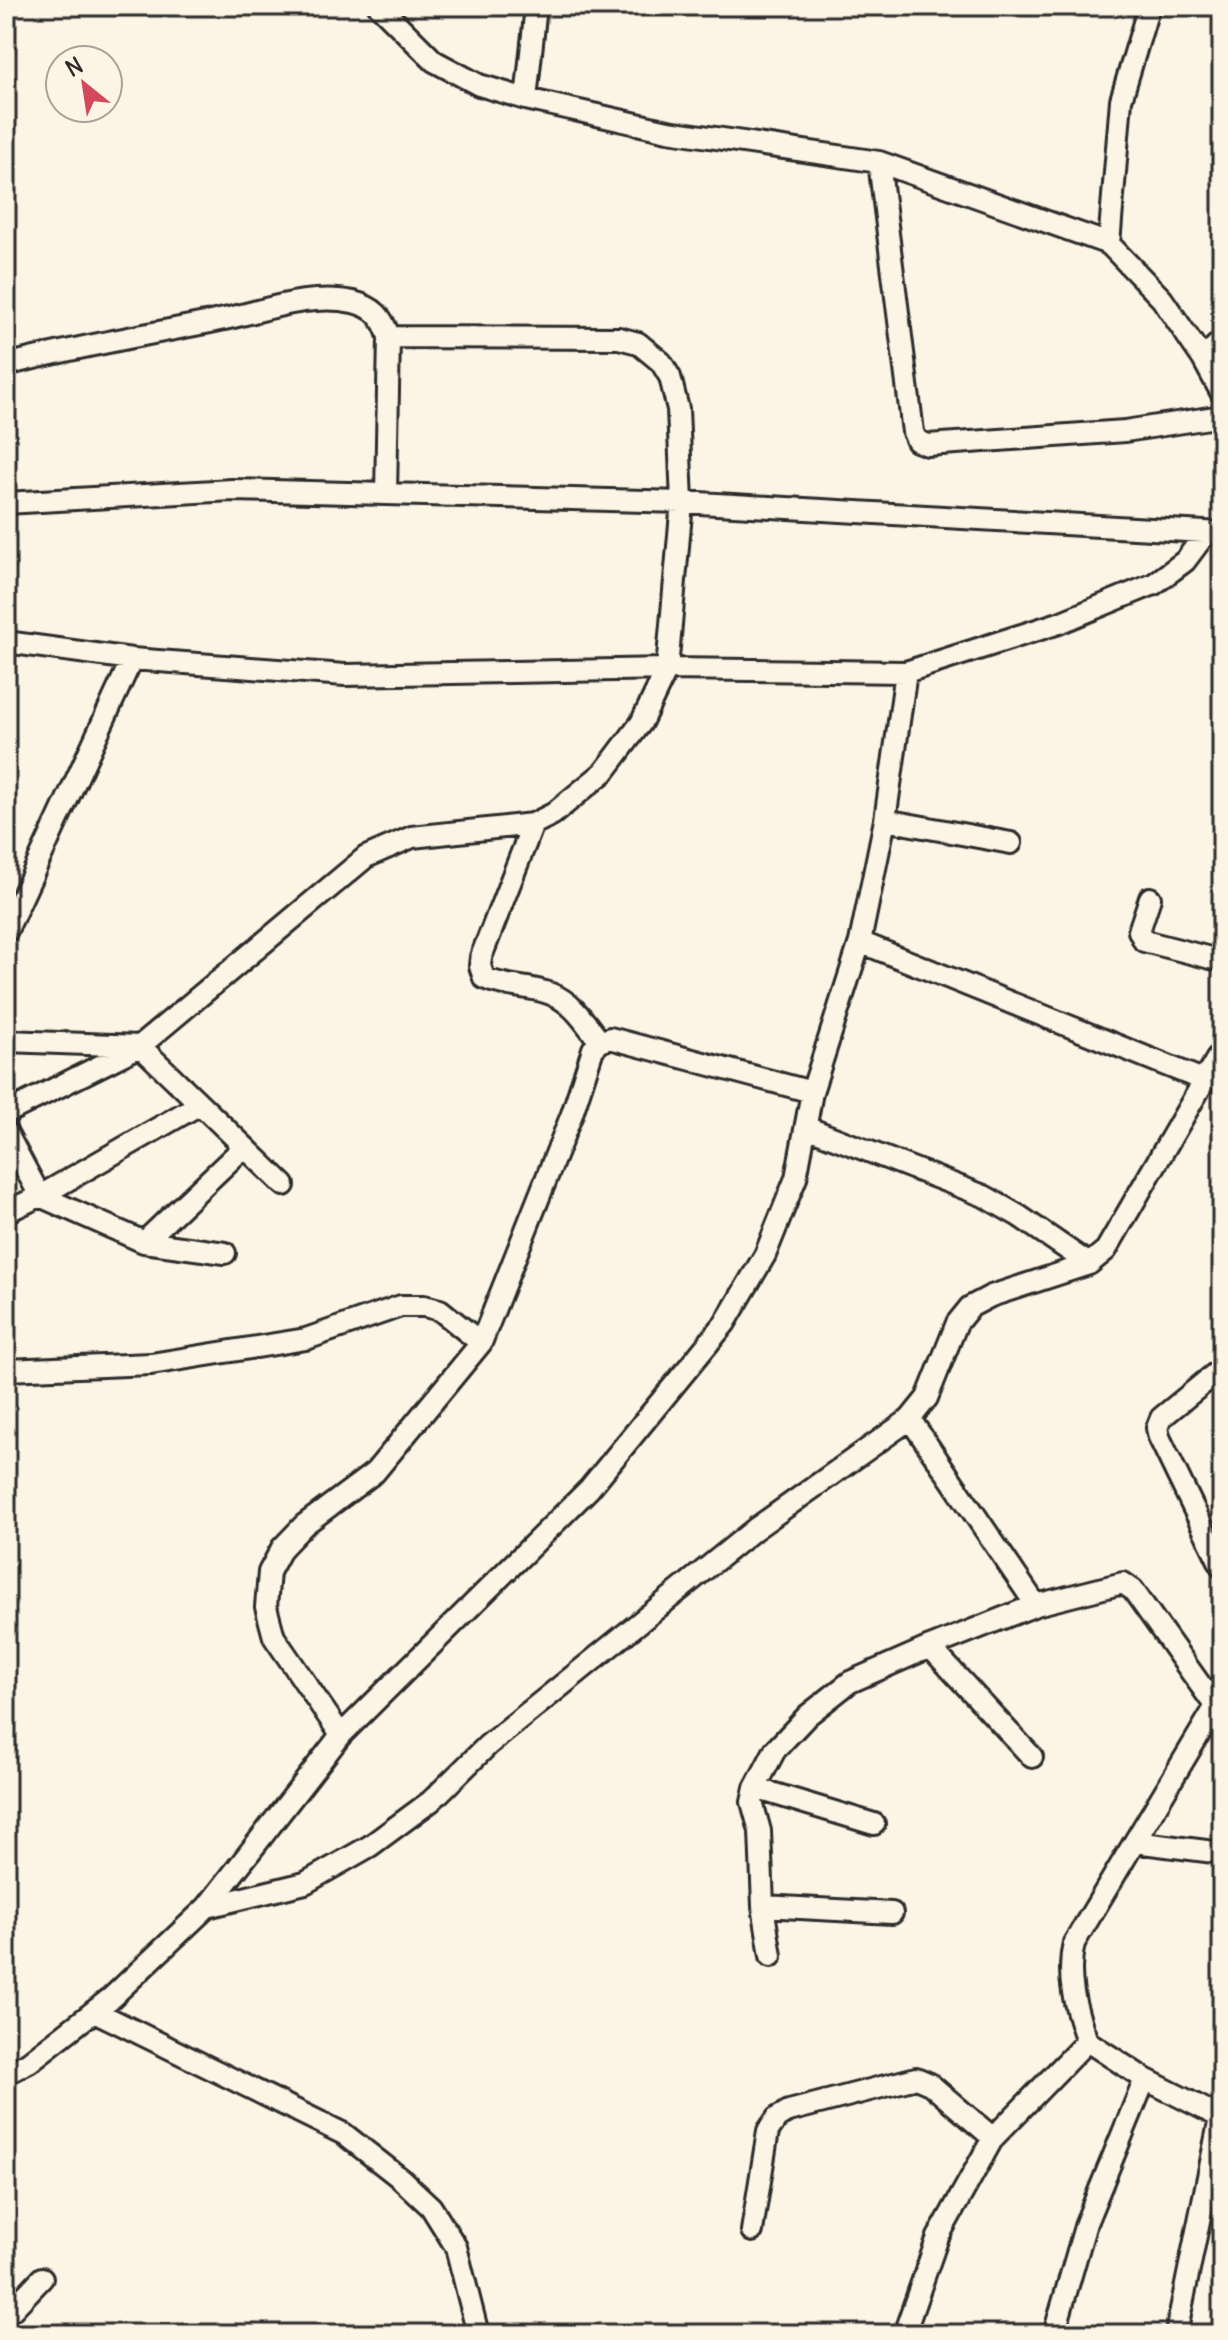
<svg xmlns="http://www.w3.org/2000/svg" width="1228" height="2340" font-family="Delius,sans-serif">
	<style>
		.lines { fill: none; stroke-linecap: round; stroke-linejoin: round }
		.minor-casing { stroke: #2b2b2b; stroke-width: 26 }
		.minor { stroke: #fcf5e5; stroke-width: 20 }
	</style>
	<rect width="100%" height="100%" fill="#fcf5e5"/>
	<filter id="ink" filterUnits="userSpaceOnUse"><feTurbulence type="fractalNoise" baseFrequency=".0125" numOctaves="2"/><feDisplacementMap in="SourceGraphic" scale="16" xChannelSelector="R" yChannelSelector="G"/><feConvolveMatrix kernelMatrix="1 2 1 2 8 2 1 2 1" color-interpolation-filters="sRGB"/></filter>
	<g filter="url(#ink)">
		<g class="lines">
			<defs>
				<path id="minor" d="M379 6 434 61 479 85 526 99 668 131 879 162 1109 244 1162 299 1203 359 1222 394
					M526 99 536 6
					M879 162 913 432 917 441 928 445 1125 431 1222 416
					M1109 244 1121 100 1149 6
					M1203 359 1222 340
					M6 365C75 347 145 335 215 321 259 313 308 292 353 302 374 307 383 317 389 337L386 494
					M6 503 232 490 386 494 682 502 1222 533
					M6 642 132 659 345 675 667 669 906 672 1059 623 1154 584 1185 561 1206 533
					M885 820 1011 843
					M533 824 481 957 480 966 484 978C505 988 530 985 551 994 573 1002 586 1024 600 1042
					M1150 898 1139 931 1144 941 1222 961
					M6 932 132 659
					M860 942 1203 1080
					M6 1041 140 1046 366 857 412 837 533 824 553 814 604 772 641 723 667 669 682 502 678 409 670 377 661 362 638 343 619 338 389 337
					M6 1113 140 1046 284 1185
					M806 1127 984 1196 1019 1216 1089 1264
					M6 1132 40 1196 144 1242 225 1253
					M6 1212 40 1196 200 1104
					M144 1242 244 1147
					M1222 1368 1161 1418 1157 1428 1159 1437 1222 1567
					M6 1370 151 1364 306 1339 401 1306H424L440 1310 481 1343
					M910 1419 1036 1605
					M930 1647 1032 1757
					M341 1735 274 1637 266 1607 269 1572 282 1548 304 1525 375 1472 481 1343 572 1114 593 1049 600 1042 610 1038 812 1092
					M755 1788 874 1824
					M1135 1842 1222 1853
					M763 1906 892 1913
					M207 1907 305 1883 370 1846 431 1801 488 1745 755 1529 910 1419 927 1398 957 1323 970 1307 991 1296 1089 1264 1106 1250 1222 1050
					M771 1956 763 1906 760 1831 752 1802 755 1788 775 1750 808 1715 850 1682 930 1647 1036 1605 1123 1583 1133 1590 1216 1707
					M94 2011 344 2134 400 2178 431 2207 456 2247 478 2334
					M1087 2041 1145 2079 1222 2118
					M6 2074 29 2062 111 1998 207 1907 341 1735 589 1489 725 1323 765 1255 796 1178 812 1092 860 942 885 820 906 672
					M752 2231 768 2131 777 2118 789 2111 916 2078 930 2084 993 2138
					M6 2316 42 2278
					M904 2334 938 2237 993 2138 1087 2041C1075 2008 1066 1977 1074 1943L1222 1696
					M1054 2334 1086 2223 1145 2079
					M1176 2334 1220 2118"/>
			</defs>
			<use href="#minor" class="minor-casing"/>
			<use href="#minor" class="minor"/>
		</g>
	</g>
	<rect width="1228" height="2340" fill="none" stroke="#fcf5e5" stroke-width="32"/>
	<rect x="16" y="16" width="1196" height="2308" fill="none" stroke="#2b2b2b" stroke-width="3" filter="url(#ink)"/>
	<g transform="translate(84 84) rotate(330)"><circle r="38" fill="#fcf5e5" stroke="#a8a49b" stroke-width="2"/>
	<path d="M0-6L14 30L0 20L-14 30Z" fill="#d1495b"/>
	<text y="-12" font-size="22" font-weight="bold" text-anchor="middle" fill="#2b2b2b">N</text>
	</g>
</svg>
